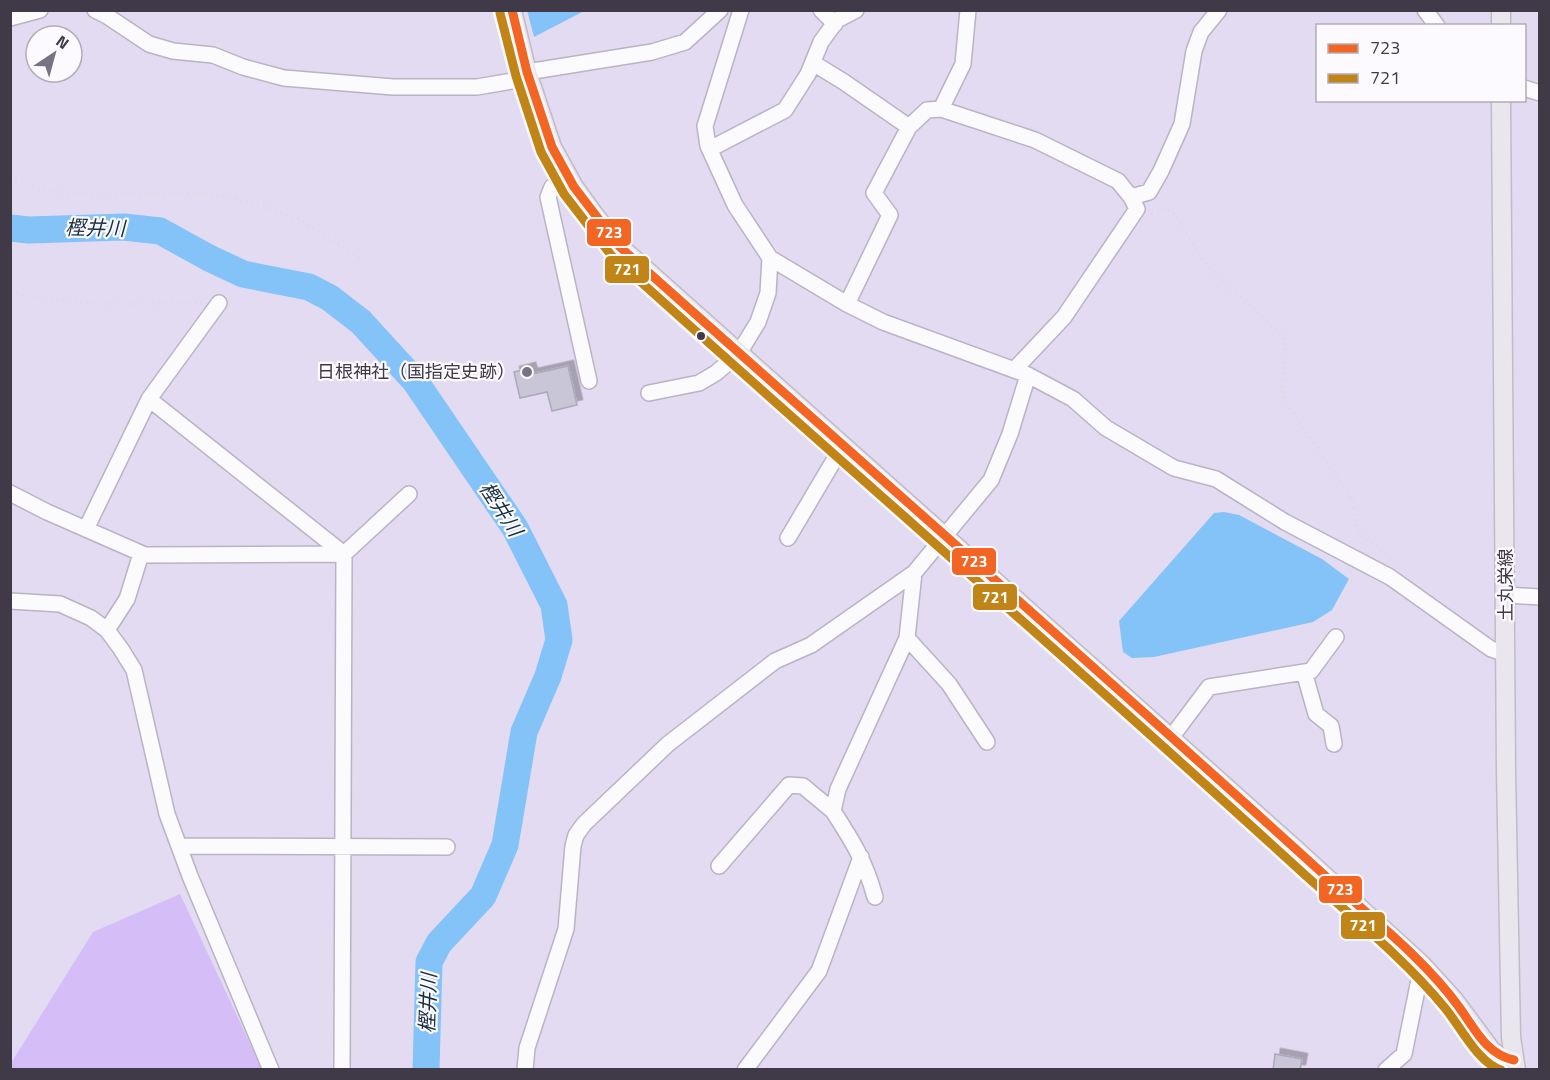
<svg xmlns="http://www.w3.org/2000/svg" width="1550" height="1080" font-family="'Titillium Web','Noto Sans JP',sans-serif">
	<style>
		.green { fill: #d5bef8 }
		.water { fill: #84c3f8 }
		.lines { fill: none; stroke-linecap: round; stroke-linejoin: round }
		.river { stroke: #84c3f8; stroke-width: 27 }
		.building { fill: #c9c6d7; stroke: #aca9b9; stroke-width: 1.5; filter: url(#shadow) }
		.minor-casing { stroke: #bab3c4; stroke-width: 18 }
		.major-casing { stroke: #c0bcc7; stroke-width: 21 }
		.path { stroke: #dddbe1; stroke-width: 3; stroke-dasharray: 1.5 4.5; stroke-linecap: butt }
		.minor { stroke: #fbfafd; stroke-width: 15 }
		.major { stroke: #e9e6ee; stroke-width: 18 }
		.bus-1-casing { stroke: #fcfafe; stroke-width: 14 }
		.bus-2-casing { stroke: #fcfafe; stroke-width: 14 }
		.bus-1 { stroke: #f26522; stroke-width: 9 }
		.bus-2 { stroke: #c08516; stroke-width: 9 }
		.bus-dot { fill: #3f3948; stroke: #fcfafe; stroke-width: 2 }
		.poi-dot { fill: #787283; stroke: #fcfafe; stroke-width: 2 }
		.labels { text-anchor: middle; stroke-width: 4.5; stroke-linejoin: round; paint-order: stroke }
		.poi-label { font-size: 18px; fill: #3f3948; stroke: #fcfafe; text-anchor: end }
		.street-label { font-size: 18px; fill: #3f3948; stroke: #fcfafe }
		.water-label { font-size: 20px; font-style: italic; fill: #1a2f3e; stroke: #fcfafe }
		.line-badge { stroke: #fcfafe; stroke-width: 2 }
		.badge-label { font-size: 16px; text-anchor: middle; font-weight: bold; fill: #fff }
	</style>
	<defs>
		<filter id="shadow"><feDropShadow dx="5.5" dy="-5.5" stdDeviation="0" flood-color="#0004"/></filter>
	</defs>
	<rect width="100%" height="100%" fill="#e3dbf1"/>
	<path class="green" d="M180 894 262 1069H11V1063L93 932Z"/>
	<path class="water" d="M527 10H584V11L534 37Z
		M1224 512 1239 515 1322 559 1349 579 1332 610 1313 622 1154 657 1132 658 1123 652 1119 621 1214 513Z"/>
	<g class="lines">
		<path class="river" d="M10 228 29 230 124 227 160 231 209 258 243 274 309 287 330 298 361 322 415 381 515 528 554 605 559 640 548 676 524 732 505 845 483 896 439 943 429 962 426 1070"/>
	</g>
	<path class="building" d="M568 366 577 405 552 411 547 392 520 398 514 372 530 368 532 374Z
		M1275 1054 1302 1059 1300 1070H1273Z"/>
	<g class="lines">
		<defs>
			<path id="minor" d="M95 10 107 16 149 44 173 51 213 55 243 67 284 78 393 87H477L529 78
				M821 10 835 24
				M968 10 963 64 941 109 1035 140 1118 181 1131 197 1149 192 1161 171 1182 124 1194 51 1201 32 1219 10
				M1425 10 1437 26
				M10 18 40 10
				M813 63 844 82 909 127
				M527 72 652 52 685 42 720 10
				M1524 88 1540 93
				M710 149 785 110 808 74 821 42 837 20 856 10
				M569 177 552 187 548 197 589 381
				M770 258 847 304 883 322 1028 375 1073 399 1106 428 1174 468 1216 479 1285 522 1390 577 1491 649 1506 654
				M847 304 890 215 874 193 909 127 927 110 941 109
				M1014 370 1064 317 1137 209 1131 197
				M649 393 699 383 716 373 739 353 758 322 768 293 770 258 735 205 708 146 705 126 741 10
				M149 399 344 554 342 1070
				M10 493 47 512 145 555 344 554 409 494
				M86 529 149 399 219 303
				M788 538 843 445
				M1506 595 1540 597
				M10 601 60 604 91 618 107 630 121 649 134 670 167 814 190 876 271 1070
				M107 630 127 599 141 554
				M1304 672 1316 714 1331 726 1334 744
				M1170 739 1209 687 1311 671 1336 637
				M987 742 949 684 907 638 914 573 991 480 1010 434 1028 375
				M179 846 447 847
				M719 866 789 785 803 786 833 811
				M875 897C865 861 853 842 833 811L838 789 907 638
				M525 1070 527 1048 566 929 573 846 576 835 584 824 668 744 775 661 811 645 914 573
				M745 1070 819 971 861 857
				M1386 1070 1404 1054 1422 965"/>
			<path id="major" d="M512 10 527 72 552 147 574 187 595 216 620 247 1295 849 1422 965 1454 1000 1491 1050 1500 1057 1514 1060
				M1501 10V26
				M1501 100 1506 771 1511 1037 1516 1070"/>
		</defs>
		<use href="#minor" class="minor-casing"/>
		<use href="#major" class="major-casing"/>
		<path class="path" d="M10 177 45 191 103 195 168 193 212 194 251 202 301 220 364 261
			M1151 214 1164 209 1173 212 1210 269 1282 335C1292 356 1278 378 1284 400L1353 500 1356 529 1397 564
			M10 291C72 309 139 303 202 303"/>
		<use href="#minor" class="minor"/>
		<use href="#major" class="major"/>
		<defs>
			<path id="bus-1" d="M512 10 527 72 552 147 574 187 620 247C853 455 1089 661 1320 871 1365 913 1423 957 1459 1007 1475 1029 1486 1054 1514 1060"/>
			<path id="bus-2" d="M500 13 516 76 541 152 564 194 611 255C841 463 1076 665 1304 874 1352 917 1404 958 1445 1008 1460 1026 1478 1063 1501 1070"/>
		</defs>
		<use href="#bus-1" class="bus-1-casing"/>
		<use href="#bus-2" class="bus-2-casing"/>
		<use href="#bus-1" class="bus-1"/>
		<use href="#bus-2" class="bus-2"/>
	</g>
	<circle class="bus-dot" cx="701" cy="336" r="5"/>
	<circle class="poi-dot" cx="527" cy="372" r="6"/>
	<g class="labels">
		<g class="poi-label">
			<text x="515" y="378">日根神社（国指定史跡）</text>
		</g>
		<g class="street-label">
			<text transform="translate(1506 585) rotate(-90)" y="6">土丸栄線</text>
		</g>
		<g class="water-label">
			<text transform="translate(95 228) rotate(1)" y="7">樫井川</text>
			<text transform="translate(501 509) rotate(57)" y="7">樫井川</text>
			<text transform="translate(428 1003) rotate(-88)" y="7">樫井川</text>
		</g>
	</g>
	<g class="line-badge">
		<rect x="586" y="218" width="46" height="29" rx="6" fill="#f26522"/>
		<rect x="604" y="255" width="46" height="29" rx="6" fill="#c08516"/>
		<rect x="951" y="547" width="46" height="29" rx="6" fill="#f26522"/>
		<rect x="972" y="583" width="46" height="28" rx="6" fill="#c08516"/>
		<rect x="1318" y="875" width="45" height="29" rx="6" fill="#f26522"/>
		<rect x="1340" y="911" width="46" height="29" rx="6" fill="#c08516"/>
	</g>
	<g class="badge-label">
		<text x="609" y="238">723</text>
		<text x="627" y="275">721</text>
		<text x="974" y="567">723</text>
		<text x="995" y="603">721</text>
		<text x="1340" y="895">723</text>
		<text x="1363" y="931">721</text>
	</g>
	<rect width="1550" height="1080" fill="none" stroke="#3f3948" stroke-width="24"/>
	<rect x="1316" y="24" width="210" height="78" fill="#fcfafe" stroke="#b0adb5" stroke-width="1.5"/>
	<rect x="1328" y="44" width="30" height="9" fill="#f26522" stroke="#b0adb5" stroke-width="1.5"/>
	<text x="1370" y="54" font-size="18" fill="#3f3948">723</text>
	<rect x="1328" y="74" width="30" height="9" fill="#c08516" stroke="#b0adb5" stroke-width="1.5"/>
	<text x="1370" y="84" font-size="18" fill="#3f3948">721</text>
	<g transform="translate(54 54) rotate(36)"><circle r="28" fill="#fcfafe" stroke="#b0adb5" stroke-width="1.5"/>
	<path d="M0-4.5L10 22L0 15L-10 22Z" fill="#787283"/>
	<text y="-9" font-size="16" font-weight="bold" text-anchor="middle" fill="#3f3948">N</text>
	</g>
</svg>
